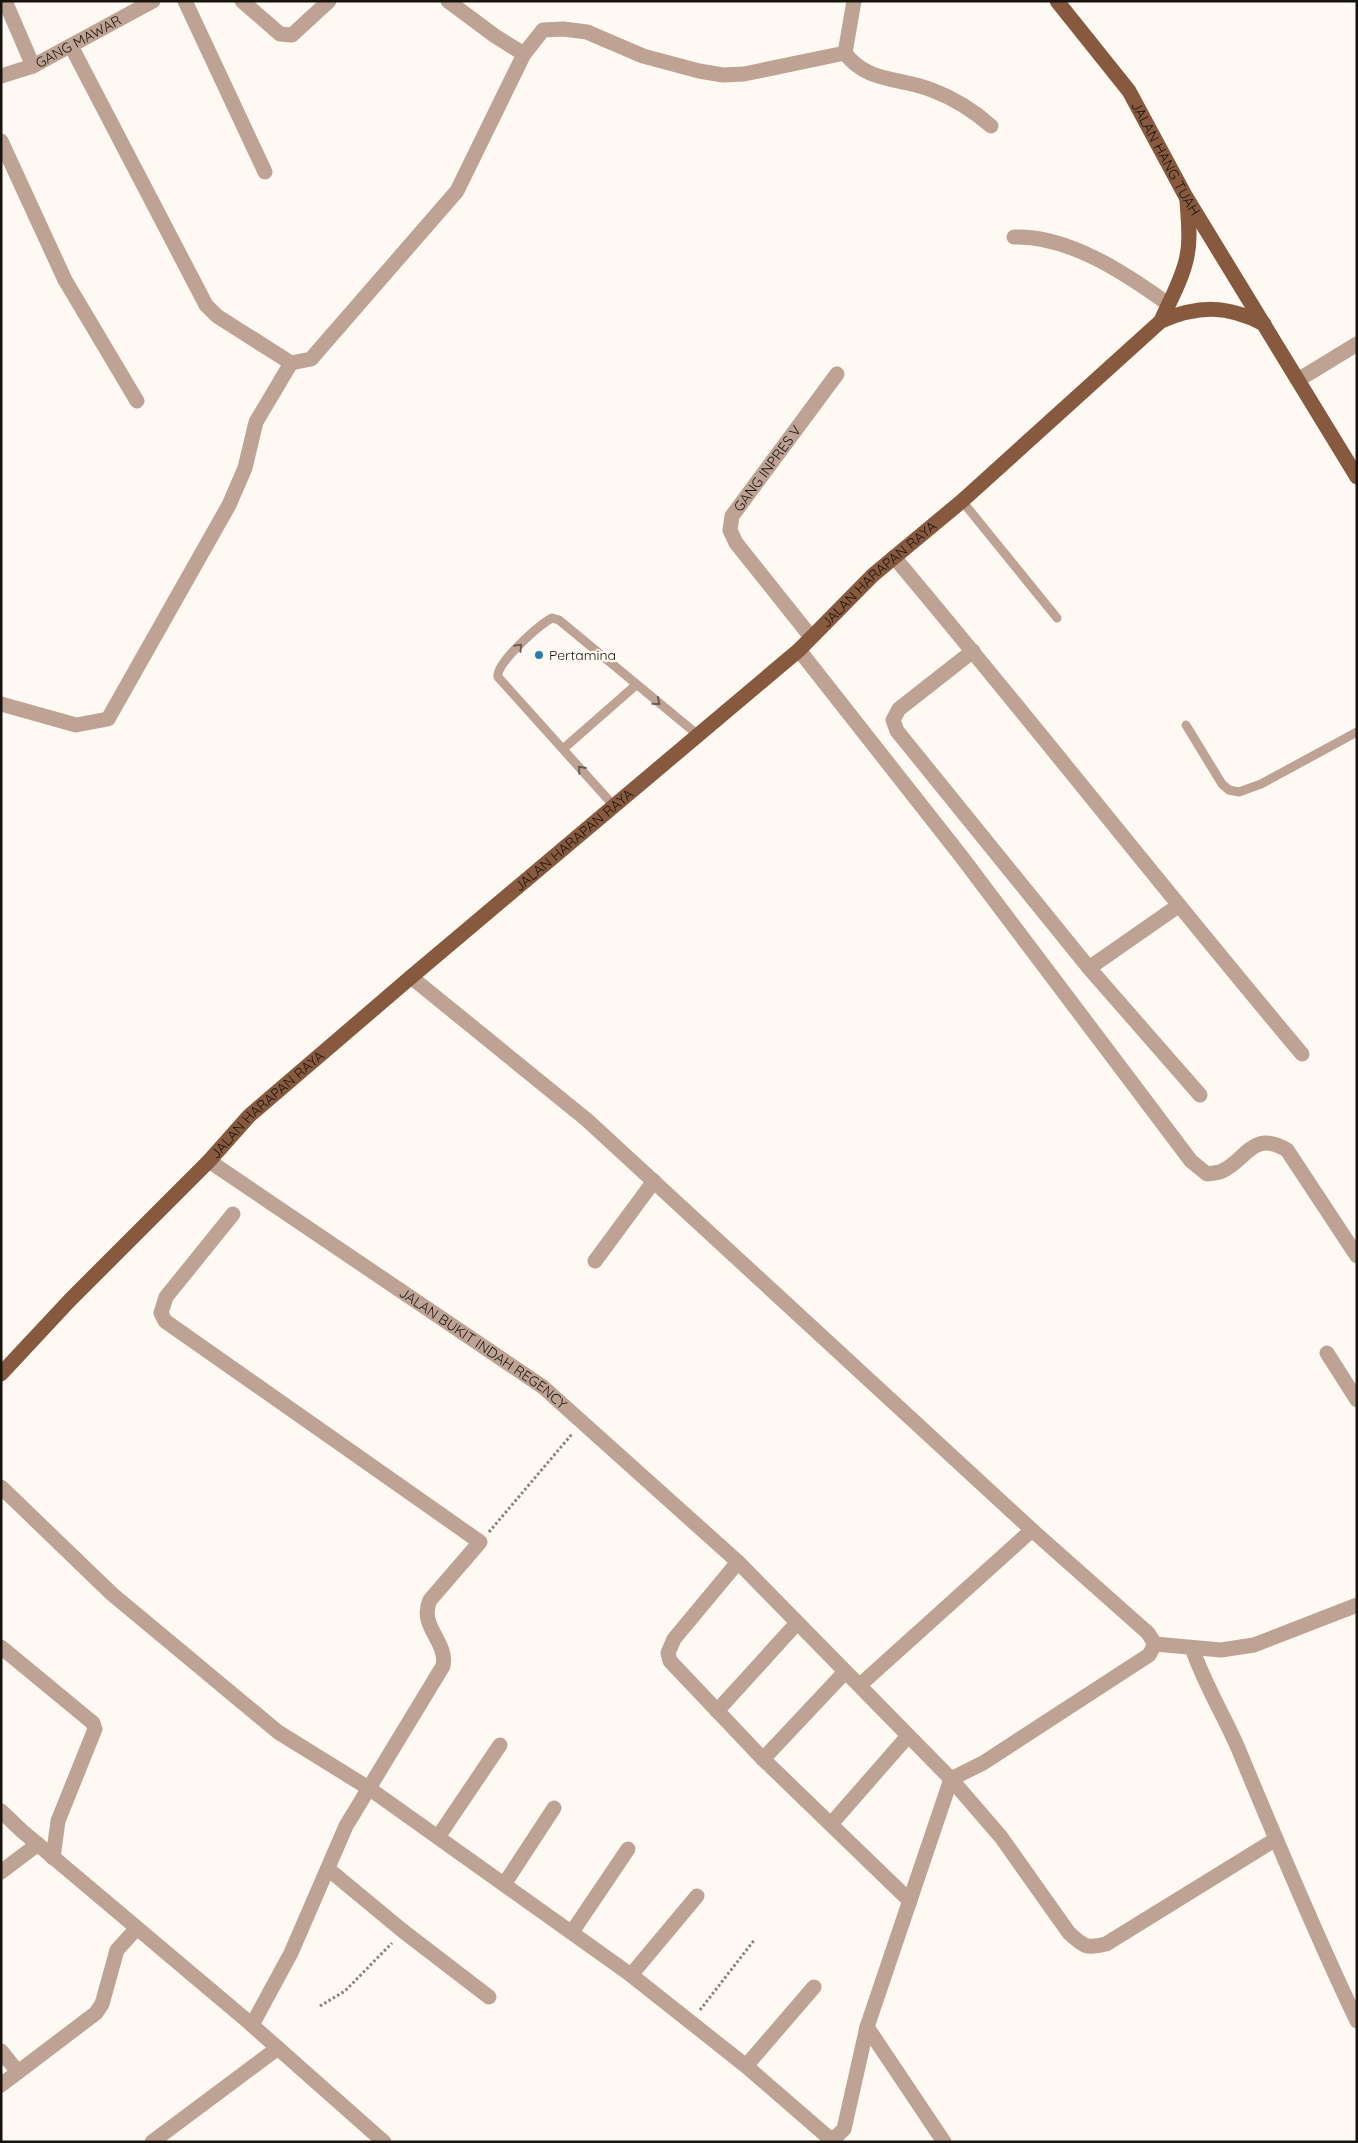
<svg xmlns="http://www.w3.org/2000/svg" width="1358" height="2143" font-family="Quicksand,sans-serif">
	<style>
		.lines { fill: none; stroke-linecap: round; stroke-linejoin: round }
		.path { stroke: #86837c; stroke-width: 3; stroke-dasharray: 2.5 2.5; stroke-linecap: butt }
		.service { stroke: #bea394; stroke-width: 9 }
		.minor { stroke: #bea394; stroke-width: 15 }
		.primary { stroke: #87593f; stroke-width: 15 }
		.oneway { stroke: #6a5c51 }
		.poi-dot { fill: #2a7bad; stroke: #fefaf3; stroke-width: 2 }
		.labels { text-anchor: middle; stroke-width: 4.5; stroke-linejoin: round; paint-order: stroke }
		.street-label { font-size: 14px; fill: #17140e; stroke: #fefaf3 }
		.poi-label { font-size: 14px; fill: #17140e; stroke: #fefaf3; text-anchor: start }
	</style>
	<rect width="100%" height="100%" fill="#fefaf3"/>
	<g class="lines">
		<path class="path" d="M489 1532 572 1434
			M320 2006 345 1991 392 1943
			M700 2010 755 1939"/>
		<path class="service" d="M962 501 1057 618
			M1186 725 1222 784 1229 790 1239 792 1261 784 1357 732
			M563 749 636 685
			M614 806 498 677C495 664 539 625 552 618L559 620 698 735"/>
		<g class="minor">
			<path d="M5 1 33 66"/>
			<path d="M185 1 265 172"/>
			<path d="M242 1 280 34 292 35 329 1"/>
			<path d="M448 1 495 36 524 54"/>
			<path d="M71 46 206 305 217 316 291 363 311 359 457 191 524 54 543 30 563 29 587 32 643 56 699 71 723 75 744 74 845 53 854 1"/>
			<path d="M845 53C867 83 900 77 932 90 953 98 974 111 991 126"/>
			<path id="s1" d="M1 76 33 66 153 1"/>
			<path d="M1 141 65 280 137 401"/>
			<path d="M1014 237C1068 235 1125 273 1168 304"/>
			<path d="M1298 380 1357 344"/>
			<path d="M894 557C1032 721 1164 890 1302 1054"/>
			<path id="s2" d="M811 637 736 543 730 530 732 516 837 374"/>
			<path d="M799 650 961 856 1191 1161 1207 1174C1212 1173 1218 1173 1222 1171 1246 1161 1252 1129 1287 1150L1357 1256"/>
			<path d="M973 651 899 709 893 720 897 731 1089 968 1200 1095"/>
			<path d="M1 704 76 725 108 719 229 505 245 468 256 422 291 363"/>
			<path d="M1089 968 1178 906"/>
			<path id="s3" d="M209 1161 543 1387 738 1562 951 1779 983 1763 1149 1655 1155 1644 1148 1633 1032 1530 587 1120 411 977"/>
			<path d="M233 1214 166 1297 161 1313 165 1321 480 1542 430 1600C418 1626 448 1641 443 1666L346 1826 291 1953 252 2025"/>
			<path d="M595 1261 654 1181"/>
			<path d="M1327 1353 1357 1400"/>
			<path d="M1 1487 112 1594 278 1732 370 1789 631 1975 746 2066 829 2138 836 2137 844 2129 867 2027 951 1779 1001 1837 1069 1933C1083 1946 1086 1949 1106 1944L1276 1839"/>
			<path d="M738 1562 674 1639 668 1653 670 1661 763 1759 910 1901"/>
			<path d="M1155 1644 1221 1650 1254 1645 1357 1605"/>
			<path d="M1 1647 93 1723 95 1729 58 1821 53 1858"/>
			<path d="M1192 1648C1204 1683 1223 1714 1238 1748 1276 1840 1314 1931 1357 2021"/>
			<path d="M860 1685 1032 1530"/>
			<path d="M717 1711 797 1623"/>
			<path d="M763 1759 845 1672"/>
			<path d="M1 1811 22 1831 245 2019 384 2142"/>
			<path d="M831 1824 908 1736"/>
			<path d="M438 1837 500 1745"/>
			<path d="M328 1869 403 1931 489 1997"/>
			<path d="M1 1872 38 1844"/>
			<path d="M505 1883 554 1808"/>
			<path d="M572 1932 628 1849"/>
			<path d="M631 1975 697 1896"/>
			<path d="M867 2027 944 2142"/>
			<path d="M1 2051 18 2072"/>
			<path d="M746 2066 814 1987"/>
			<path d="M1 2085 96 2013 102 2004 117 1950 137 1928"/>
			<path d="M152 2142 278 2048"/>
		</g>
		<g class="primary">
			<path id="s4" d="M1057 1 1129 91 1186 197 1357 477"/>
			<path d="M1161 321C1170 300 1183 278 1187 256 1191 238 1188 219 1187 201"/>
			<path id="s5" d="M1 1374 70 1300 209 1161 249 1116 411 977 799 650 873 575 962 501 1161 321C1199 305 1227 305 1264 324"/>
		</g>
	</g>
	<defs><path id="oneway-chevron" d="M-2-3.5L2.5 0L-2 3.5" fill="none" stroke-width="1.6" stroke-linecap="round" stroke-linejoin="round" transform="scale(1.25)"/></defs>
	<g class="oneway">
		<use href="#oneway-chevron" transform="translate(519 647) rotate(-46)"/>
		<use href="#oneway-chevron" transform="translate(657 702) rotate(39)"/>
		<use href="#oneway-chevron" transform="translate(581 769) rotate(-132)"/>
	</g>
	<circle class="poi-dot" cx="539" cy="655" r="5"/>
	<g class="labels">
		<g class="street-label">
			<text dy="5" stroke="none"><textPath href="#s1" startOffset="85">GANG MAWAR</textPath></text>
			<text dy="5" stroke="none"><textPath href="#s4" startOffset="192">JALAN HANG TUAH</textPath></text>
			<text dy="5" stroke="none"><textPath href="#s2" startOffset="208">GANG INPRES V</textPath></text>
			<text dy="5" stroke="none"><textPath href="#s5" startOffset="1189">JALAN HARAPAN RAYA</textPath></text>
			<text dy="5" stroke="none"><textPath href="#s5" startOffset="784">JALAN HARAPAN RAYA</textPath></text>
			<text dy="5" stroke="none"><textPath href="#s5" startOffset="379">JALAN HARAPAN RAYA</textPath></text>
			<text dy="5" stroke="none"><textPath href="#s3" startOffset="332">JALAN BUKIT INDAH REGENCY</textPath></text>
		</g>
		<g class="poi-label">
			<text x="549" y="660">Pertamina</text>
		</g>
	</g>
	<rect width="1358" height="2143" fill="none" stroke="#17140e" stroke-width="5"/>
</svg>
